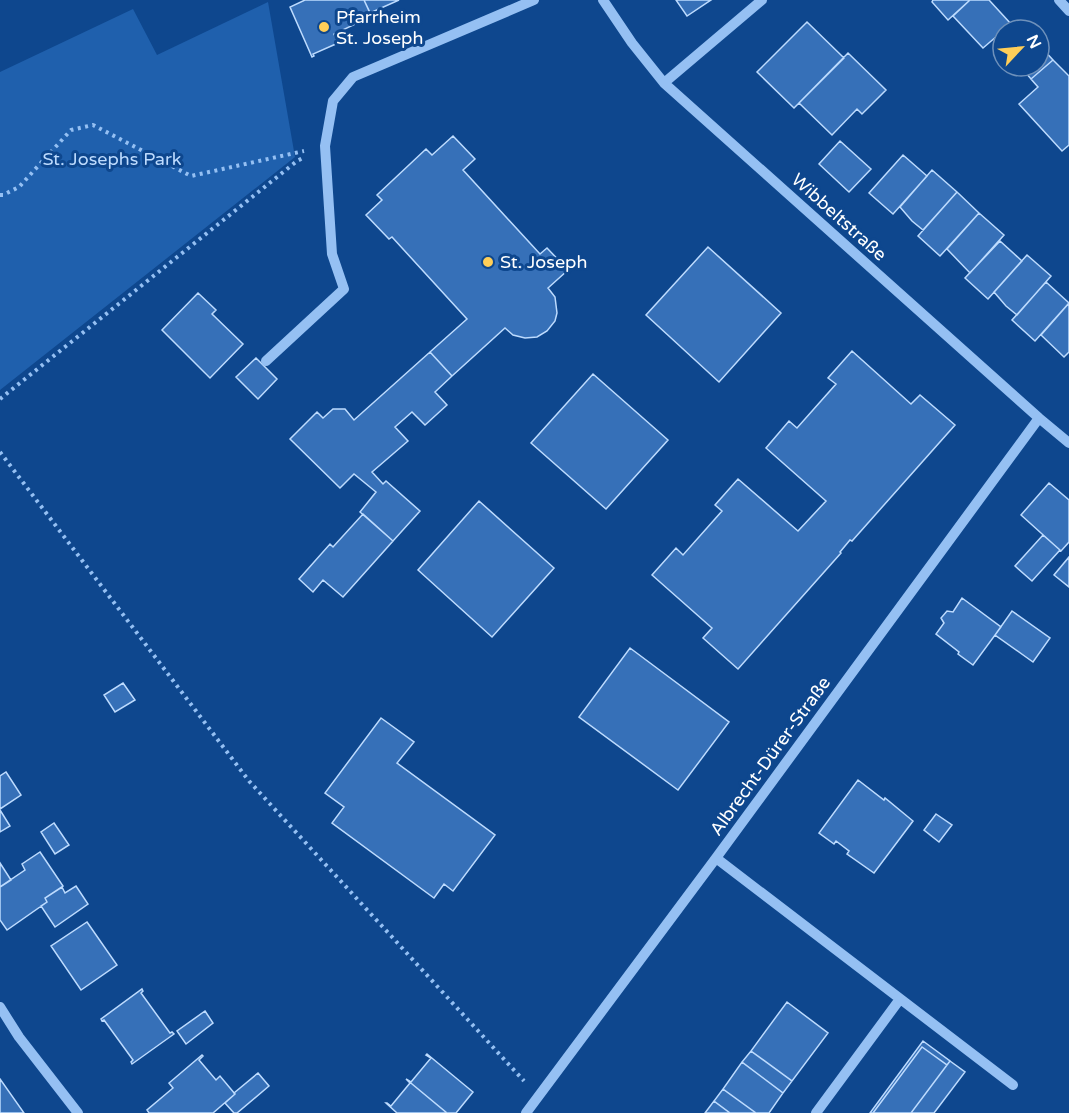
<svg xmlns="http://www.w3.org/2000/svg" width="1069" height="1113" font-family="'Varela Round',sans-serif">
	<style>
		.green { fill: #1f60ad }
		.building { fill: #3670b8; stroke: #bddbfe; stroke-width: 1.5 }
		.lines { fill: none; stroke-linecap: round; stroke-linejoin: round }
		.path { stroke: #95c0f3; stroke-width: 4; stroke-dasharray: 3 4.5; stroke-linecap: butt }
		.minor { stroke: #95c0f3; stroke-width: 10 }
		.poi-dot { fill: #ffce58; stroke: #0e478e; stroke-width: 2 }
		.labels { text-anchor: middle; stroke-width: 6; stroke-linejoin: round; paint-order: stroke }
		.poi-label { font-size: 18px; fill: #fff; stroke: #0e478e; text-anchor: start }
		.park-label { font-size: 18px; fill: #bddbfe; stroke: #0e478e }
		.street-label { font-size: 18px; fill: #fff; stroke: #0e478e }
	</style>
	<rect width="100%" height="100%" fill="#0e478e"/>
	<path class="green" d="M268 2 295 157 0 390V72L133 9 157 55Z"/>
	<path class="building" d="M305 0H364L373 19 371 20 370 17 334 34 338 43 313 54 314 56 312 57 290 7Z
		M364 0H399L370 13Z
		M676 0H711L687 16Z
		M933 0H970L948 20 932 2Z
		M970 0H989L1011 24 983 48 953 16Z
		M807 22 844 58 794 108 757 72Z
		M1041 47 1053 60 1031 79 1020 66H1039V49Z
		M848 53 886 90 862 114 857 109 832 135 799 103Z
		M1053 60 1069 76V145L1062 151 1019 104 1038 87 1031 79Z
		M453 136 475 159 463 170 540 254 547 248 568 270 548 288 555 297 557 313 555 321 547 331 537 337 525 338 513 335 505 328 452 376 430 352 467 319 392 237 389 239 366 215 382 200 377 195 426 149 432 155Z
		M840 141 871 169 849 192 819 164Z
		M903 155 927 176 893 214 869 193Z
		M932 170 957 192 923 230 912 221 900 207Z
		M957 192 979 213 940 256 918 236Z
		M979 213 1004 235 970 273 947 249Z
		M1000 241 1022 261 988 299 965 278Z
		M708 247 781 313 719 382 646 315Z
		M1027 255 1051 276 1017 315 1006 306 994 292Z
		M1046 282 1069 303 1035 341 1012 320Z
		M198 293 216 310 212 314 243 344 210 378 162 330Z
		M1069 303V352L1064 357 1041 335Z
		M852 351 911 404 920 395 955 425 852 541 850 540 840 552 841 553 738 669 703 638 712 628 652 575 676 548 683 555 722 511 715 505 738 479 798 531 826 501 766 448 789 421 797 428 836 384 828 378Z
		M430 352 452 376 435 392 447 405 425 425 412 412 395 427 408 441 372 472 383 484 386 481 420 511 393 541 360 512 376 492 354 474 340 488 290 439 317 412 323 418 333 409H345L354 420Z
		M256 358 277 379 258 399 236 377Z
		M593 374 668 440 606 509 531 443Z
		M1049 483 1069 500V542L1061 551 1021 515Z
		M479 501 554 568 492 637 418 570Z
		M363 514 393 541 343 597 323 580 313 592 299 579 330 544 333 547Z
		M1043 535 1060 550 1032 581 1015 566Z
		M1069 557V587L1054 575Z
		M962 598 1001 627 973 665 958 654 959 652 936 634 944 623 941 618 947 611 953 612Z
		M1012 611 1050 638 1033 662 995 635Z
		M630 648 729 722 678 790 579 717Z
		M123 683 135 700 115 712 104 695Z
		M381 718 414 742 397 763 495 835 453 891 444 884 434 898 332 823 344 807 325 793Z
		M6 772 21 795 0 809V776Z
		M858 780 884 800 885 798 913 821 874 873 847 854 849 851 836 841 834 844 819 833Z
		M0 810 10 826 0 832Z
		M936 814 952 825 939 842 924 830Z
		M54 823 69 845 55 854 41 832Z
		M40 852 63 886 45 898 47 902 7 930 0 920V887L25 870 22 864Z
		M0 863 11 880 0 887Z
		M76 886 88 904 55 927 41 906 47 902 45 898 62 887 65 893Z
		M87 922 117 965 81 990 51 946Z
		M142 989 143 991 141 993 170 1033 172 1032 174 1034 132 1064 131 1062 133 1060 104 1020 102 1021 101 1019Z
		M787 1002 828 1033 792 1081 751 1051Z
		M205 1011 213 1023 186 1044 177 1031Z
		M923 1041 950 1061 947 1065 922 1047 873 1113H870Z
		M922 1047 947 1065 911 1113H873Z
		M751 1051 792 1081 783 1093 742 1062Z
		M427 1054 473 1092 456 1113H447L406 1079 411 1082 431 1058 426 1055Z
		M202 1055 203 1056 199 1060 216 1080 220 1076 235 1094 213 1113H149L147 1110 173 1088 169 1083Z
		M950 1061 965 1072 934 1113H911Z
		M742 1062 783 1093 769 1113H756L723 1089Z
		M258 1073 269 1086 237 1113H234L225 1103 235 1094 234 1093Z
		M0 1079 24 1113H0Z
		M406 1079 447 1113H397L386 1103H387L391 1106 410 1083Z
		M723 1089 756 1113H730L714 1101Z
		M714 1101 730 1113H705Z"/>
	<g class="lines">
		<path class="path" d="M0 195H3L19 187 71 130 93 125 191 176 304 151
			M0 399 297 161 303 158
			M0 452 249 781 524 1081"/>
		<path class="minor" d="M603 0 632 43 664 83 1039 418 1069 443
			M1059 0 1069 11
			M664 83 762 0
			M266 361 344 289 332 254 325 146 333 101 353 77 534 0
			M716 858 1013 1085
			M0 1007 19 1037 78 1113
			M526 1113 716 858 1039 418
			M816 1113 900 999"/>
	</g>
	<g class="poi-dot">
		<circle cx="324" cy="27" r="6"/>
		<circle cx="488" cy="262" r="6"/>
	</g>
	<g class="labels">
		<g class="poi-label">
			<text x="336" y="23">Pfarrheim<tspan x="336" dy="21">St. Joseph</tspan></text>
			<text x="500" y="268">St. Joseph</text>
		</g>
		<g class="park-label">
			<text x="112" y="165">St. Josephs Park</text>
		</g>
		<g class="street-label">
			<text transform="translate(839 217) rotate(42)" y="6">Wibbeltstraße</text>
			<text transform="translate(770 756) rotate(-54)" y="6">Albrecht-Dürer-Straße</text>
		</g>
	</g>
	<g transform="translate(1021 48) rotate(64)"><circle r="28" fill="#0e478e" stroke="#6e91bb" stroke-width="1.5"/>
	<path d="M0-4.5L10 22L0 15L-10 22Z" fill="#ffce58"/>
	<text y="-9" font-size="16" font-weight="bold" text-anchor="middle" fill="#ffffff">N</text>
	</g>
</svg>
